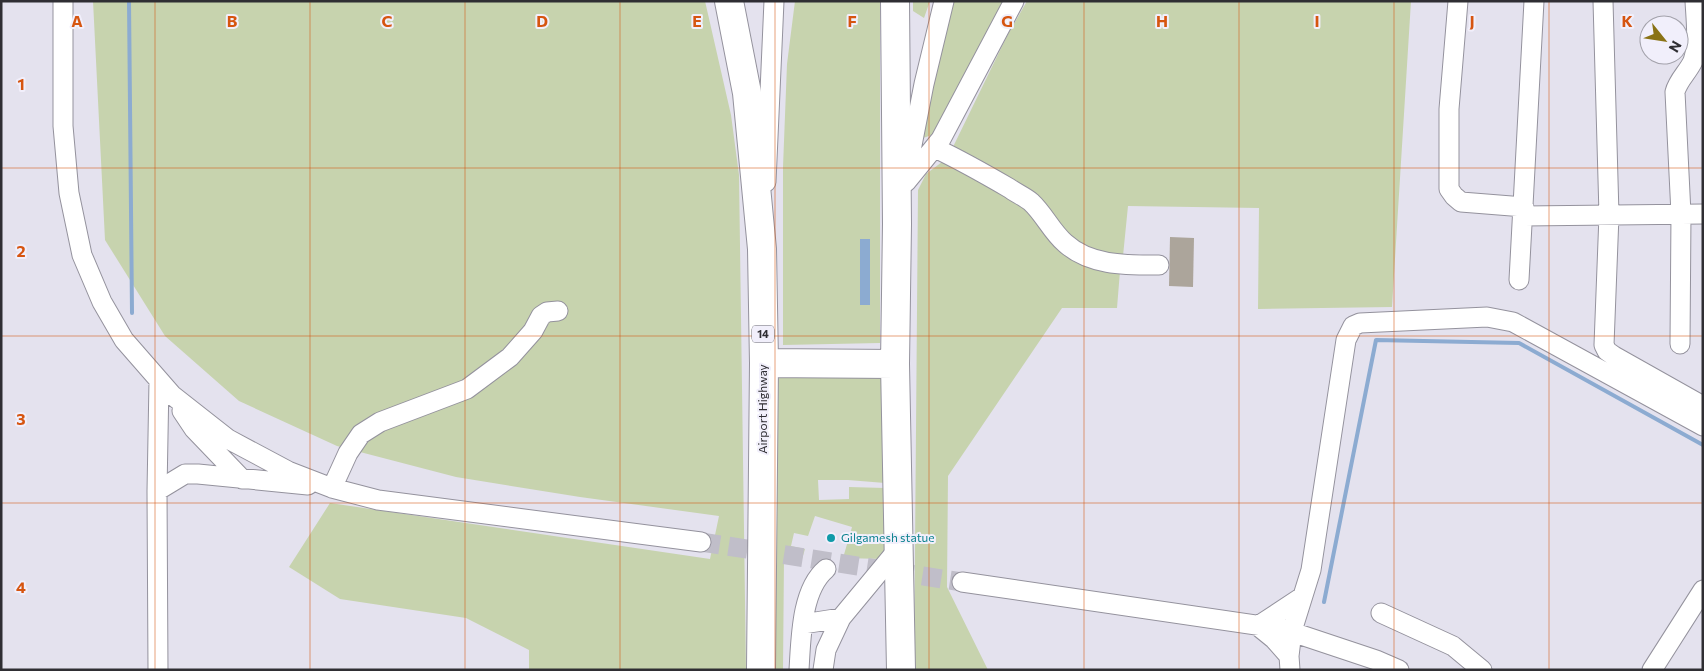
<svg xmlns="http://www.w3.org/2000/svg" width="1704" height="671" font-family="Commissioner,sans-serif">
	<style>
		.green { fill: #c7d3ae }
		.water { fill: #8cabd1 }
		.lines { fill: none; stroke-linecap: round; stroke-linejoin: round }
		.stream { stroke: #8cabd1; stroke-width: 4 }
		.building { fill: #aca59b }
		.minor-tunnel { stroke: #c0bec9; stroke-width: 19; stroke-dasharray: 19 9; stroke-linecap: butt }
		.minor-casing { stroke: #94929d; stroke-width: 21 }
		.highway-casing { stroke: #94929d; stroke-width: 30 }
		.minor { stroke: #fff; stroke-width: 19 }
		.highway { stroke: #fff; stroke-width: 28 }
		.grid { fill: none; stroke: #d65510; stroke-width: 1; stroke-opacity: 0.55 }
		.culture-dot { fill: #0f9aa8; stroke: #f1effb; stroke-width: 2 }
		.labels { text-anchor: middle; stroke-width: 4; stroke-linejoin: round; paint-order: stroke }
		.shield { fill: #f1effb; stroke: #69686f; stroke-width: 1 }
		.shield-label { font-size: 11px; font-weight: bold; fill: #2f2e33 }
		.street-label { font-size: 12px; fill: #2f2e33; stroke: #f1effb }
		.culture-label { font-size: 12px; fill: #0d838f; stroke: #f1effb; text-anchor: start }
		.grid-label { font-size: 16px; text-anchor: middle; font-weight: bold; fill: #d65510; stroke: #f1effb; stroke-width: 4; stroke-linejoin: round; paint-order: stroke }
	</style>
	<rect width="100%" height="100%" fill="#e4e2ee"/>
	<path class="green" d="M93 1H705L731 115 739 175 746 670H529V650L466 618 340 599 289 567 330 503 710 559 719 516 580 497 456 477 337 446 239 401 165 336 105 240Z
		M795 1H880V343L783 345V167L787 64Z
		M913 1H930L924 18 913 11Z
		M953 1H1005L935 134 923 138 941 45Z
		M1027 1H1411L1392 307 1258 309 1259 208 1128 206 1123 256 1089 251 952 149 1007 36Z
		M942 162 991 184 1120 271 1117 308H1062L948 476 947 587 988 670H914L918 190 926 174Z
		M786 373 886 376 885 483 848 480H818L819 500 849 499V487L885 488V553L882 559 843 558 852 527 815 516 808 536 794 533 791 546 805 549 802 559 784 558 783 670H774L777 380Z"/>
	<path class="water" d="M860 239H870V305H860Z"/>
	<g class="lines">
		<path class="stream" d="M129 1 132 313
			M1324 602 1376 340 1519 343 1703 445"/>
	</g>
	<path class="building" d="M1170 237 1194 238 1193 287 1169 286Z"/>
	<g class="lines">
		<path class="minor-tunnel" d="M701 542 962 582"/>
		<defs>
			<path id="minor" d="M63 1V126L69 193 82 255 102 302 124 340 172 395 228 439 288 471 332 488 378 500 701 542
				M1458 1 1449 109V189L1454 196 1461 202 1524 207
				M1603 1 1609 215 1604 345 1607 351 1614 356 1703 406
				M935 148C960 160 985 174 1009 188 1016 193 1025 197 1031 202 1044 214 1052 232 1065 243 1090 266 1127 265 1159 265
				M905 181 924 84 944 1
				M766 182 774 1
				M906 182 941 139 1014 1
				M1524 216 1703 214
				M1519 280 1534 1
				M1680 344 1681 214 1675 92C1678 80 1688 72 1693 61 1699 43 1696 20 1695 1
				M182 411 194 429 242 479
				M332 488 348 453 361 434 380 422 467 389 510 357 533 331 541 316 547 312 558 311
				M157 491 185 474H198L308 485
				M962 582 1283 629 1376 660 1399 670
				M1381 613 1453 646 1482 670
				M803 624 841 618
				M1289 656 1292 631 1311 570 1346 340 1353 326 1360 323 1487 317 1513 322 1703 426
				M158 670 157 491 159 381
				M799 670C801 639 801 590 826 569
				M823 670 826 650 841 618 899 548
				M1290 670 1289 656 1274 639 1258 626 1302 597
				M1652 670 1703 590"/>
			<path id="highway" d="M729 1 747 93 762 249 764 363 761 670
				M895 1 897 224 895 364 901 670
				M764 363 895 364"/>
		</defs>
		<use href="#minor" class="minor-casing"/>
		<use href="#highway" class="highway-casing"/>
		<use href="#minor" class="minor"/>
		<use href="#highway" class="highway"/>
	</g>
	<path class="grid" d="M155 1V670M310 1V670M465 1V670M620 1V670M775 1V670M929 1V670M1084 1V670M1239 1V670M1394 1V670M1549 1V670M1 168H1703M1 336H1703M1 503H1703"/>
	<circle class="culture-dot" cx="831" cy="538" r="5"/>
	<g class="labels">
		<rect class="shield" x="752" y="325.5" width="22" height="17" rx="4"/>
		<g class="shield-label">
			<text x="763" y="338">14</text>
		</g>
		<g class="street-label">
			<text transform="translate(763 409) rotate(-90)" y="4">Airport Highway</text>
		</g>
		<g class="culture-label">
			<text x="841" y="542">Gilgamesh statue</text>
		</g>
	</g>
	<g class="grid-label">
		<text x="77" y="27">A</text>
		<text x="232" y="27">B</text>
		<text x="387" y="27">C</text>
		<text x="542" y="27">D</text>
		<text x="697" y="27">E</text>
		<text x="852" y="27">F</text>
		<text x="1007" y="27">G</text>
		<text x="1162" y="27">H</text>
		<text x="1317" y="27">I</text>
		<text x="1472" y="27">J</text>
		<text x="1627" y="27">K</text>
		<text x="21" y="90">1</text>
		<text x="21" y="257">2</text>
		<text x="21" y="425">3</text>
		<text x="21" y="593">4</text>
	</g>
	<rect width="1704" height="671" fill="none" stroke="#2f2e33" stroke-width="5"/>
	<g transform="translate(1664 40) rotate(120)"><circle r="24" fill="#f1effb" stroke="#a3a2ab"/>
	<path d="M0-4L9 19L0 12L-9 19Z" fill="#8a7316"/>
	<text y="-8" font-size="14" font-weight="bold" text-anchor="middle" fill="#2f2e33">N</text>
	</g>
</svg>
